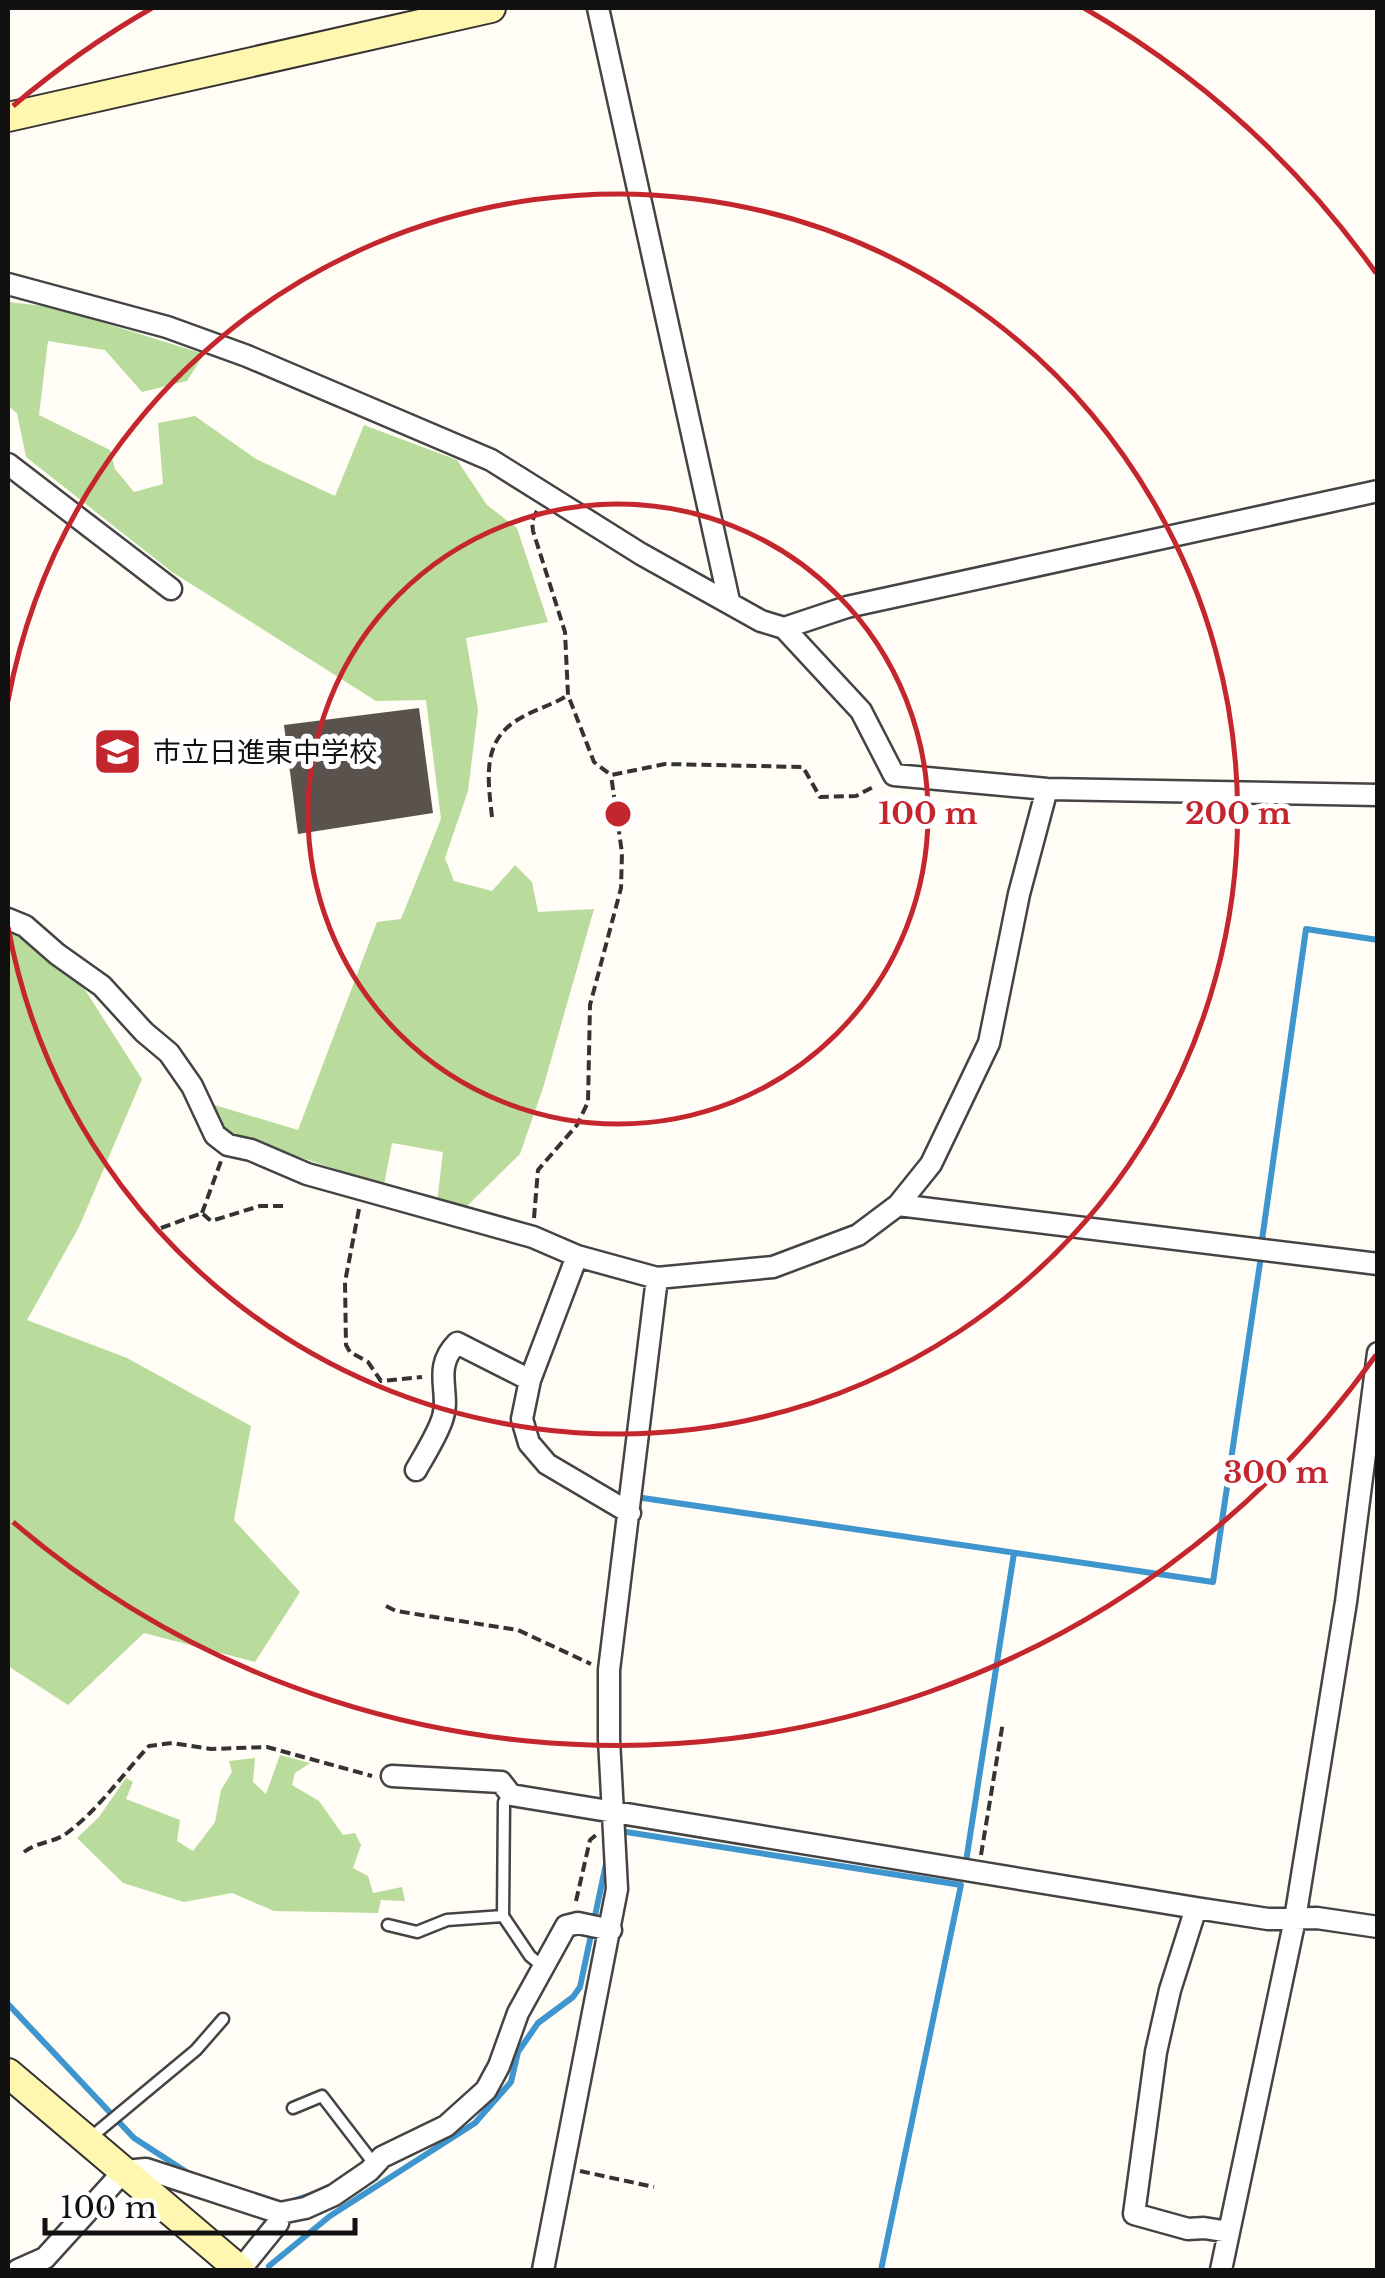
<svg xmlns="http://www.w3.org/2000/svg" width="1385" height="2278" font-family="'Libre Baskerville','Noto Sans JP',serif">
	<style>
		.forest { fill: #b9dc9c }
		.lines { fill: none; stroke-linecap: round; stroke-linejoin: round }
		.stream { stroke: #3f96cf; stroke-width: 6 }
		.building { fill: #5a524d }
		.lane-casing { stroke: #444; stroke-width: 15 }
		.street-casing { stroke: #444; stroke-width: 25 }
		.secondary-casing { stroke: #333; stroke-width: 32 }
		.path { stroke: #333; stroke-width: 4; stroke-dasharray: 10 5; stroke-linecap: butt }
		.lane { stroke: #fff; stroke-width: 10 }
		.street { stroke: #fff; stroke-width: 20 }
		.secondary { stroke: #fff6b0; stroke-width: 28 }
		.ring { fill: none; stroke: #c4262e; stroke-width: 5 }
		.labels { text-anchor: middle; stroke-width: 10; stroke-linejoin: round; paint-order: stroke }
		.poi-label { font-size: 28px; fill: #111; stroke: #fff; text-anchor: start }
		.centre { fill: #c4262e; stroke: #fff; stroke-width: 5 }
		.ring-label { font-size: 30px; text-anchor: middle; font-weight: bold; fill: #c4262e; stroke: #fff; stroke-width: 10; stroke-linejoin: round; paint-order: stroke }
	</style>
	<rect width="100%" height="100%" fill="#fffdf5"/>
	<path class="forest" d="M8 302 53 307 204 354 187 381 142 392 105 350 48 341 39 415 110 450 115 469 134 492 163 484 158 423 195 416 256 459 335 496 364 425 457 460 487 505 517 528 548 622 466 638 478 710 468 791 445 858 454 881 492 891 515 865 532 882 538 912 594 909 543 1088 520 1154 467 1206 437 1201 443 1152 392 1143 384 1185 226 1133 208 1103 298 1130 377 922 401 919 441 819 426 700 376 701 172 572 26 457 17 413 8 406Z
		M8 929 73 971 142 1079 79 1227 27 1320 127 1358 251 1426 234 1520 300 1592 255 1662 144 1633 68 1705 8 1666Z
		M280 1755 310 1763 295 1773 292 1785 319 1801 343 1835 355 1833 361 1845 353 1868 368 1876 373 1893 402 1887 405 1901 381 1900 378 1913 274 1911 232 1893 184 1902 123 1883 77 1838 99 1817 126 1778 133 1782 126 1799 180 1820 177 1841 193 1851 215 1822 221 1790 232 1772 229 1761 255 1758 253 1782 266 1794Z"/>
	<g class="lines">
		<path class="stream" d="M1262 1240 1306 929 1378 940
			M636 1497 1213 1582 1260 1263
			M620 1831 961 1885
			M965 1868 1014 1553
			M8 2004 134 2138 188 2173
			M290 2202 316 2193
			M269 2266 330 2216 475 2123 511 2082 518 2052 538 2023 573 1997 580 1987 607 1859
			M881 2270 961 1885"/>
	</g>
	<path class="building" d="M419 708 433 813 298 834 284 725Z"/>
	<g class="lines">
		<defs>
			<path id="lane" d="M511 1795 504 1802 503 1916 530 1956 542 1966
				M388 1925 417 1932 447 1920 503 1916
				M293 2108 322 2096 375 2165
				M90 2138 196 2050 223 2019"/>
			<path id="street" d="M598 8 729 601
				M8 284 167 327 247 356 491 460 641 554 761 621 784 628 861 711 894 775 1047 789 1378 795
				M8 464 171 589
				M784 628 847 607 1378 491
				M8 919 25 926 57 954 102 986 144 1032 169 1053 192 1086 215 1135 228 1145 251 1150 307 1174 533 1237 577 1256 657 1278 773 1267 858 1235 898 1205 931 1164 989 1043 1019 894 1047 789
				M898 1205 1378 1264
				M577 1256 530 1380 522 1419 529 1443 547 1464 630 1513
				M416 1470C425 1454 436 1437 442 1420 452 1393 431 1369 457 1343L530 1380
				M392 1776 501 1782 511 1795 1196 1908 1268 1919 1317 1918 1378 1927
				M1196 1908 1170 1990 1156 2052 1134 2214 1188 2229 1204 2228 1229 2232
				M18 2270 45 2258 124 2171 146 2169 280 2213
				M240 2270 278 2223 280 2213 305 2208 334 2195 369 2171 382 2157 446 2126 486 2090 499 2066 518 2013 566 1926 578 1923 611 1930
				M543 2270 617 1889 609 1739V1670L657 1278
				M1221 2270 1295 1919 1346 1602 1378 1353"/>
			<path id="secondary" d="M8 117 491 8
				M8 2073 240 2270"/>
		</defs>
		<use href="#lane" class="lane-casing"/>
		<use href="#street" class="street-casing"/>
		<use href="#secondary" class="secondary-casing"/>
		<path class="path" d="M537 511 532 521 533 531 565 632 568 695 594 762 611 775 665 764 803 767 820 797 856 796 875 786
			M492 817C488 779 481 741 519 719 535 709 553 705 568 695
			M359 1209 345 1282 346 1345 350 1352 368 1362 381 1381 422 1377
			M202 1213 221 1161
			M534 1218 538 1170 577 1125 588 1102 590 1005 621 888 622 853 611 775
			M161 1228 202 1213 211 1221 260 1206H287
			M386 1606 396 1611 518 1630 591 1664
			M24 1852C39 1841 54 1843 67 1833 99 1809 122 1775 149 1746L172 1743 211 1749 267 1747 372 1776
			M981 1855 1003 1722
			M576 1901 590 1840 596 1835
			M580 2171 654 2187"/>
		<use href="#lane" class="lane"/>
		<use href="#street" class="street"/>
		<use href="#secondary" class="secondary"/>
	</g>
	<g class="ring">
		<circle cx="618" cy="814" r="310"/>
		<path d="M8 701A620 620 0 1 1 8 927"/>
		<path d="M1376 1355A931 931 0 0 1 13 1522M13 106A931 931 0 0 1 152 8M1084 8A931 931 0 0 1 1376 273"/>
	</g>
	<defs>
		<symbol id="school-square" viewBox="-11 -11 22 22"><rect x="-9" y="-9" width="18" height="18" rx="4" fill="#c4262e" stroke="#fff"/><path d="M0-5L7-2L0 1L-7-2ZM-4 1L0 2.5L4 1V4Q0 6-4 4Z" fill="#fff"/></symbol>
	</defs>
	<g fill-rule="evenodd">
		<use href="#school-square" x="90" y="724" width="55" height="55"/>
	</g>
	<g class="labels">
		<g class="poi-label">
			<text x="153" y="762">市立日進東中学校</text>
		</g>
	</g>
	<circle cx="618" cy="814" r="15" class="centre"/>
	<g class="ring-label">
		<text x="928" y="824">100 m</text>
		<text x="1238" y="824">200 m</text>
		<text x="1276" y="1483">300 m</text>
	</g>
	<rect width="1385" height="2278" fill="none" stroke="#111111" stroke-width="20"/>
	<path d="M45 2218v15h310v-15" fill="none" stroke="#111111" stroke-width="5"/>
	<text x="60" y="2218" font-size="30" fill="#111111" stroke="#ffffff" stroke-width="8" paint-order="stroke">100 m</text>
</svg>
